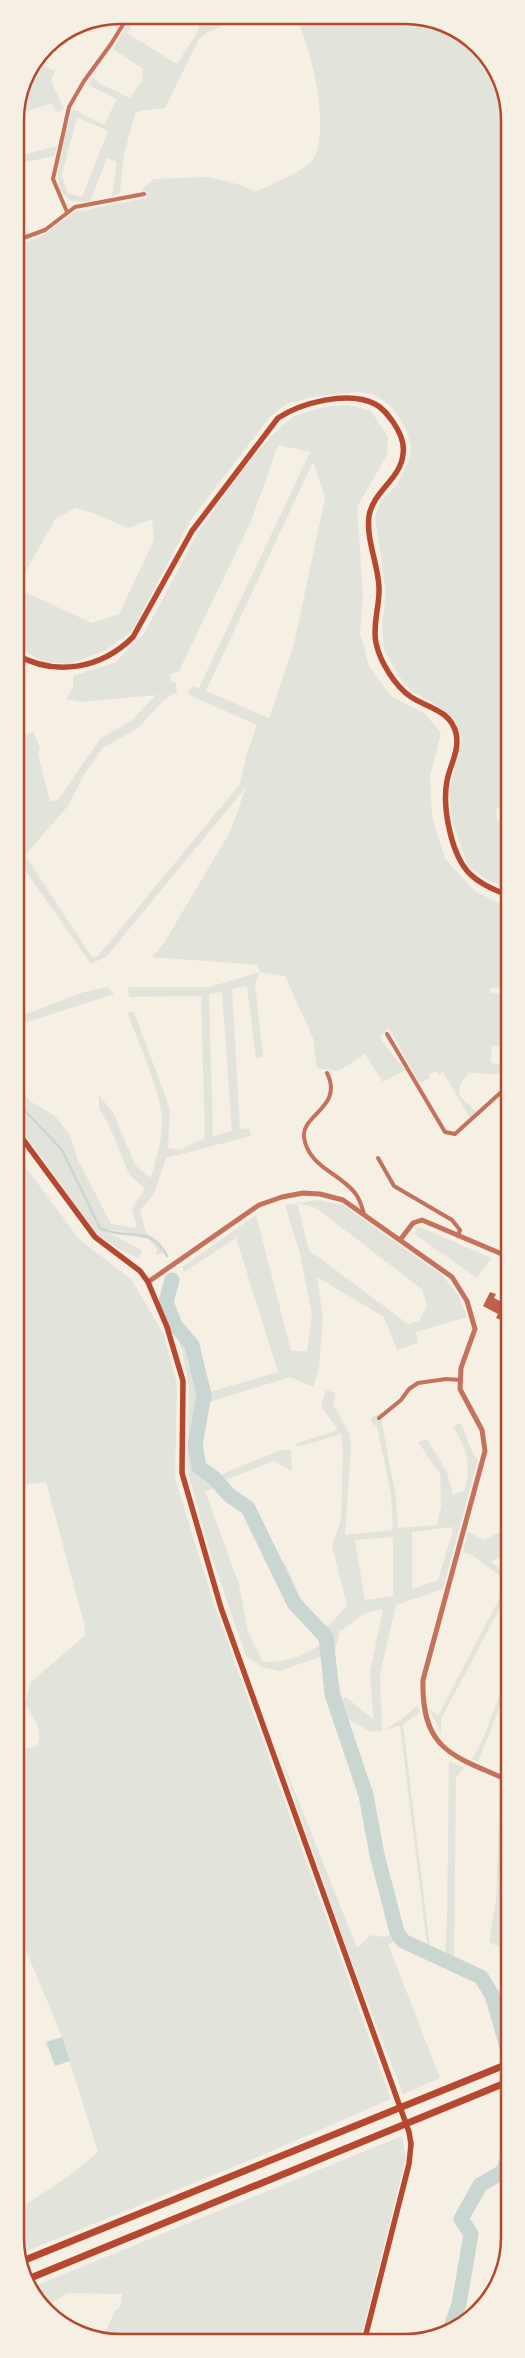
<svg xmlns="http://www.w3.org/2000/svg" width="525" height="2358" font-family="'Work Sans',sans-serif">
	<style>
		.green { fill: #e2e4dc; fill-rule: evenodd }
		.water { fill: #c9d6d2 }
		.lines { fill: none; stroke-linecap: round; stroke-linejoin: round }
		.stream { stroke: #c9d6d2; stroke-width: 2.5 }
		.river { stroke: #c9d6d2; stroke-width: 15 }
		.building { fill: #bf614a }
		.minor { stroke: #c5725c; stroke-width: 4 }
		.tertiary { stroke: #c5725c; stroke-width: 5 }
		.secondary { stroke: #b5482f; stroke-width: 5.5 }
		.motorway { stroke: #b5482f; stroke-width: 7 }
		.rim { fill: none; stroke: #b5482f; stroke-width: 2.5 }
	</style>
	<rect width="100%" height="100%" fill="#f6efe4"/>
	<path class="green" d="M133 15H138L127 33 177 64 198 31 201 16H246L208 32 199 39 165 108 139 111 135 114 124 154 120 193 112 196 117 162 107 158 90 201C37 211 63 135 73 109L104 125 117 99 88 85 93 77 99 83 130 98 142 81 143 69 113 49ZM77 117 108 131 82 197 68 193 62 175Z
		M295 17 432 18 484 51 509 106V808H496L497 820 509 822V831L504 848 509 851C509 860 505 872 507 880L509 872V884L506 886 489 881 468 866 453 824 449 793 462 738 455 720 432 702 412 692 398 675 384 650 382 623 386 592 375 518 381 501 397 484 409 461 411 446 406 429 391 406 373 394 358 392 312 397 286 404 269 418 190 521 132 631 106 650 70 664 44 662 15 646V246L40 237 75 212 147 198 141 190 154 179 208 177 241 185 255 192C268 186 308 170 314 158 330 126 312 48 295 17ZM76 508 90 512 128 528 152 519 154 540 119 614 92 623 16 588 56 518Z
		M35 62 55 71 51 81 64 109 57 113 52 103 19 114 27 73Z
		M57 146 54 156 16 164 22 194 18 196 19 201 15 202V157Z
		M349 405 371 411 388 437 387 455 357 507 363 595 360 633 369 666 391 696 425 714 441 733 430 776 432 816 445 859 476 892 509 908V947L507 949 509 951V987L490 988V993L508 994 504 1018 509 1023 504 1031 509 1036 507 1047 492 1045 491 1063 509 1065V1069L495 1074 469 1073 460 1084 459 1095 476 1112 470 1118 443 1072 438 1075 436 1071 429 1075 430 1078 419 1083 389 1028 379 1037 405 1070 383 1082 365 1054 339 1071 317 1068 313 1038 285 976 260 972 255 984 263 1057 256 1058 247 986 232 989 240 1129 249 1128 251 1136 166 1158 154 1194 140 1211 146 1233 160 1242 163 1253 156 1255 157 1249 146 1236 107 1229 105 1231 142 1250 138 1258 119 1249 96 1234 16 1122V1084L30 1101 55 1116 70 1135 77 1158 111 1224 137 1228 132 1208 145 1189 129 1174 109 1125 99 1109V1095L114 1114 135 1165 151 1178C156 1159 163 1138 162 1118 159 1086 138 1042 127 1012H134L170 1109 168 1148 180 1150 205 1138 201 996 129 997 128 987H209L260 972 258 965 152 957 164 943 231 830 246 787 107 956 91 964 15 856V823L17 819 15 800 20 784 15 762V727L21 736 34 732 40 748 38 754 50 801 58 800 100 739 132 720 156 695 82 702 66 699 73 687V676L116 662 145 632 197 534 240 473 272 435 294 416 328 406ZM278 445 310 452 199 688 192 686 187 694 257 725 247 753 240 784 98 956 92 957 25 855 68 806 85 773 103 748 138 728 165 699 177 692 176 683 170 680 171 674 179 671 252 519ZM313 462 325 498 294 644 269 718 206 691ZM222 992 232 1131 213 1136 209 994Z
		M108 987 114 994 15 1026V1018L84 992Z
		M16 1154 79 1239 131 1279 164 1335 177 1384 175 1478 212 1598 391 2099 260 2156 17 2255 16 2211 70 2175 98 2152 62 2037 16 1926V1751L37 1746C44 1730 33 1717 25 1704L30 1683 84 1636 85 1627 46 1482 16 1486Z
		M318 1200 343 1205 442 1275 458 1295 467 1317 416 1332 418 1343 397 1350 384 1317 317 1277 323 1318 319 1366 314 1387 290 1377 206 1403 201 1456 207 1470 218 1476 280 1450H291L292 1471 274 1461 222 1481 234 1496 257 1512 276 1556 267 1559 247 1517 228 1501 216 1488 205 1491 239 1584 248 1632 263 1662C282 1663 306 1656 321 1644L320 1635 292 1608 276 1564 284 1561 302 1603 321 1625H329L347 1606 332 1546 341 1520 343 1451 341 1434 298 1447 295 1444 338 1430 321 1406 326 1390 336 1393 333 1404 349 1433 351 1446 345 1535 393 1530 391 1495 377 1426 372 1424 371 1418 380 1413 396 1497 398 1528 437 1525 441 1506 440 1474 418 1442 427 1439 447 1472 453 1495 464 1491C472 1464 467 1450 453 1426L460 1423C467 1434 469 1450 478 1460L443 1589 396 1605 380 1674 382 1731 402 1719 418 1705 420 1712 403 1725 430 1947 445 1954 447 1921 449 1761 466 1768 460 1772 456 1778 454 1959 483 1974 496 1995 505 2024 510 2027V2050L501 2054 490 1999 476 1980 396 1942 388 1944 440 2078 403 2094 349 1955 275 1742 357 1948 371 1935 384 1937 394 1933 374 1856 363 1798 330 1702 325 1662 319 1657 280 1671 264 1668 246 1656 210 1552 189 1476 187 1459 189 1387 182 1351 161 1293 163 1283 173 1274 176 1275 177 1279 172 1291V1304L184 1332 197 1343 206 1393 278 1372 236 1238 184 1272 182 1267 256 1215 291 1351H307L312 1315 300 1254 285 1205ZM297 1202 317 1209 422 1289 427 1306 419 1321 408 1324 309 1250ZM451 1527 453 1530 438 1580 412 1589V1532ZM393 1537V1596L365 1600 355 1540ZM383 1609 370 1672 373 1719 346 1697 342 1699 334 1654 340 1631 365 1613ZM348 1719C378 1735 366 1734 400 1726L427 1945 400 1931 381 1857 371 1798Z
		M418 1226 491 1258 477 1278 414 1234Z
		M510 1527V1551L491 1562 510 1576V1589L441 1719V1734L429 1708 438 1716 508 1582 470 1554 463 1552 468 1532 484 1540Z
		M510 1673V1681L478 1762 472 1759C489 1733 494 1701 510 1673Z
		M500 1783 507 1786 504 1794 500 1892 510 1887V1900L506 1902 499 1928 501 1935 510 1930V1942L499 1947 489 1942 496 1899Z
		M402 2136 406 2157 360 2342 101 2341 115 2311 120 2307 122 2294 67 2293 43 2309 32 2287Z"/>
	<path class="water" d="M62 2037 70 2061 55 2066 46 2042Z"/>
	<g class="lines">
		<path class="stream" d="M16 1101 62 1150 100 1228C127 1241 150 1224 167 1256"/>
		<path class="river" d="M172 1280 166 1302 175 1325 192 1345 204 1395 195 1445 199 1467 214 1478 229 1495 248 1508 294 1603 326 1637 332 1694 366 1795 377 1855 397 1932 403 1941 481 1977 492 1995 510 2057
			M449 2333 459 2304 471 2234 461 2219 480 2185 504 2171 510 2148"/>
	</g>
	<path class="building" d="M490 1292 496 1294 494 1298 508 1305 510 1324 496 1318 498 1314 483 1306Z"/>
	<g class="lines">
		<path class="minor" d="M67 212 53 179 69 107 84 81 111 44 129 15
			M15 241 45 230 75 207 144 194
			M387 1034 445 1132 455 1134 509 1085
			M327 1073C344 1107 301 1115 304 1137 308 1167 340 1173 355 1193 360 1199 362 1207 364 1214
			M378 1158 394 1186 452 1220 460 1230 458 1236
			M379 1418 401 1400 409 1389 418 1383 446 1379 461 1380"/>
		<path class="tertiary" d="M400 1240 413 1223 422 1220 509 1257
			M148 1282 259 1205 282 1197 303 1193 320 1194 343 1200 452 1277 467 1301 475 1329 461 1368 460 1389 482 1430 485 1451 423 1680C421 1751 454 1756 510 1781"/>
		<path class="secondary" d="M15 654C55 677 101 669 133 637L192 531 278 418C301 403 348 390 375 404 383 408 388 415 393 422 400 432 405 442 403 454 401 479 373 491 369 516 366 540 378 564 379 587 380 606 372 625 376 643 380 662 395 686 411 697 428 708 450 710 456 733 460 750 450 765 447 781 442 807 451 855 470 874 481 885 496 890 509 896
			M16 1130 95 1237 140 1271 148 1282 167 1327 183 1381 182 1473 221 1608 409 2132 411 2144 409 2164 364 2342"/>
		<path class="motorway" d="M20 2262 510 2063
			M28 2279 510 2081"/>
	</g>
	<path d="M0 0H525V2358H0ZM120 24H405A96 96 0 0 1 501 120V2238A96 96 0 0 1 405 2334H120A96 96 0 0 1 24 2238V120A96 96 0 0 1 120 24Z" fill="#f6efe4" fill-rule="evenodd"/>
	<path class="rim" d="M120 24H405A96 96 0 0 1 501 120V2238A96 96 0 0 1 405 2334H120A96 96 0 0 1 24 2238V120A96 96 0 0 1 120 24Z"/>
</svg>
